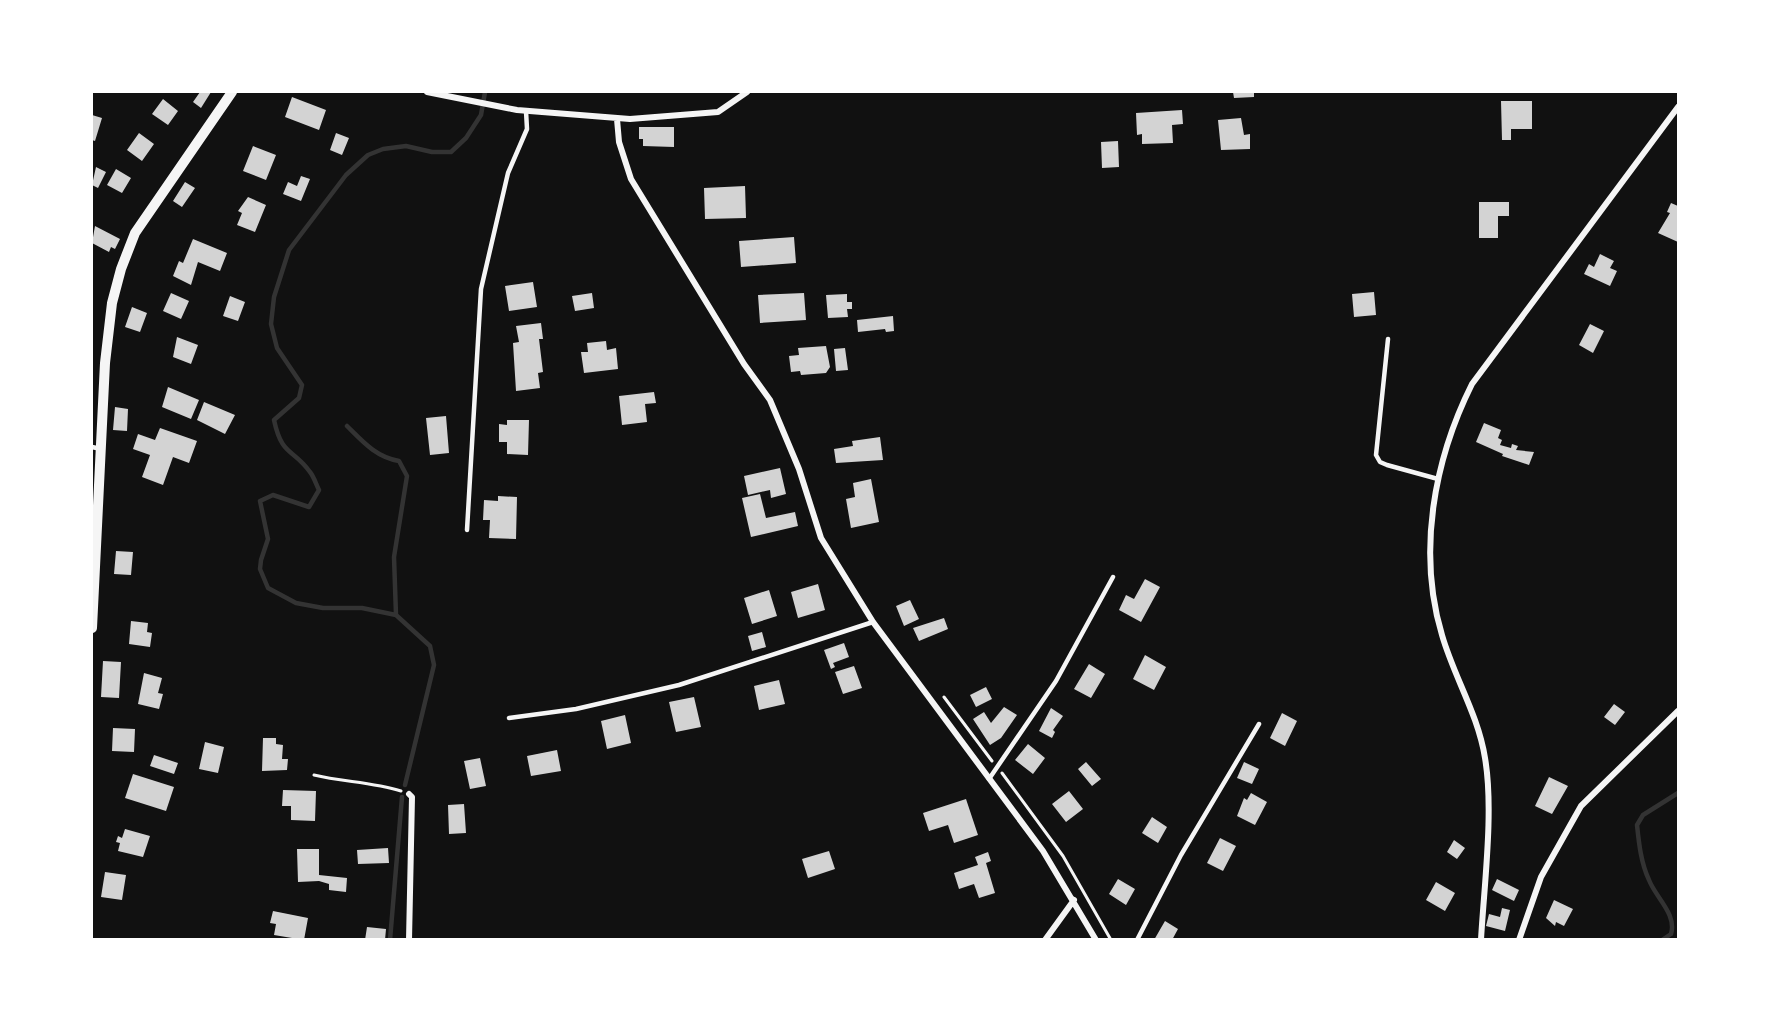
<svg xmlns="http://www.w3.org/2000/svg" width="1770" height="1031" font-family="Ubuntu,sans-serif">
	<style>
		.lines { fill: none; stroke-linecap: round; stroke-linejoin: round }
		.stream { stroke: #333; stroke-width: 4.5 }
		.building { fill: #d3d3d3 }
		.path { stroke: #f5f5f5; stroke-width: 3 }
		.service { stroke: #f5f5f5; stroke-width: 4.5 }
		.minor { stroke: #f5f5f5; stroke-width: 6 }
		.tertiary { stroke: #f5f5f5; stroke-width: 10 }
	</style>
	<rect width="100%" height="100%" fill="#111"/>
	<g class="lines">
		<path class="stream" d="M347 426C363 442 376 457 399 461L407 476 394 557 396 615
			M405 785 434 665 430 646 396 615 362 608H323L296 603 268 588 260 569 261 560 268 539 260 501 273 495 309 507 319 490C316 484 314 477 310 472 293 448 282 457 274 420L299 398 302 385 277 348 271 324 274 297 289 250 346 175 368 155 383 149 406 146 432 152H451L466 138 481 115 485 92
			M390 940 402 797
			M1662 940 1671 934C1677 914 1656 898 1649 880 1641 863 1639 844 1637 825L1643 815 1678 793"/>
	</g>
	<path class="building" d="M200 92H211L201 108 193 102Z
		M1233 92H1254V97L1234 98Z
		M292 97 326 110 319 130 285 117Z
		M163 99 178 111 168 125 152 114Z
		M1501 101H1532V129H1511V140H1502Z
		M1182 110 1183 124 1172 125 1173 143 1142 144V134L1137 135 1136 113Z
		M92 115 102 118 95 141 92 140Z
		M1241 118 1244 135 1250 134V149L1221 150 1218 120Z
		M639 127H674V147L643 146V139H639Z
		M139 133 154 144 142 161 127 150Z
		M336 133 349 138 342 155 330 150Z
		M1118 141 1119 167 1102 168 1101 142Z
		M253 146 276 155 266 180 243 171Z
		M96 167 106 172 98 188 92 185Z
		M116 169 131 178 122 193 107 185Z
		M301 176 310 179 301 201 283 194 288 182 297 186Z
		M185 182 195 188 182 207 173 201Z
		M745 186 746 218 705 219 704 188Z
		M248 197 266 205 255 232 237 225 242 213 238 211Z
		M1479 202H1509V216H1498V238H1479Z
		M1671 203 1678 206V242L1658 233 1670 213 1667 212Z
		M95 226 120 239 115 249 111 247 109 252 92 243Z
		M794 237 796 263 741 267 739 241Z
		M193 239 227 253 220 271 198 262 191 285 173 276 179 261 183 263Z
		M1600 254 1614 261 1610 268 1617 271 1610 286 1584 274 1589 264 1594 267Z
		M533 282 537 307 509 311 505 286Z
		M1374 292 1376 315 1354 317 1352 294Z
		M171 293 189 301 181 319 163 311Z
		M592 293 594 308 575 311 572 296Z
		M804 293 806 320 760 323 758 295Z
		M847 294V302H852V309H847L848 317 828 318 826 295Z
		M230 296 245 302 238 321 223 316Z
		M132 307 147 313 140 332 125 327Z
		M893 316 894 331 886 332 885 329 858 332 857 320Z
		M541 323 543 339H539L543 372 538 373 540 388 516 391 513 343 519 342 516 326Z
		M1590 324 1604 331 1593 353 1579 345Z
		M177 337 198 345 191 364 173 357Z
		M606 341 607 350 616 348 618 369 584 373 581 352H588L587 343Z
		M826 346 830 367 826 373 801 375 800 371 791 372 789 356 799 355 798 348Z
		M845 348 848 370 836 371 834 349Z
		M168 387 199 400 191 419 162 407Z
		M654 392 656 403 645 404 647 422 622 425 619 396Z
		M204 402 235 415 225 434 197 420Z
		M115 407 128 409 127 431 113 430Z
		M446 416 449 453 430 455 426 418Z
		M507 420H529L528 455 507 454V442H499V424L507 425Z
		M1484 423 1501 430 1498 438 1502 440 1500 445 1511 448 1512 444 1518 446 1516 450 1534 452 1529 465 1502 456 1503 454 1476 442Z
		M160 428 197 441 189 463 173 457 163 485 142 477 150 455 133 449 138 434 155 440Z
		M880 437 883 460 836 463 834 449 853 446 852 441Z
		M780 468 786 494 771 498 770 490 748 495 744 476Z
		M871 479 879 522 851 528 846 499 855 497 853 483Z
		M760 494 766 518 795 512 798 526 751 537 742 498Z
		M498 496 517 497 516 539 489 538 490 520H483L484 500 498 501Z
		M116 551 133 552 131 575 114 574Z
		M1145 579 1160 587 1141 622 1119 610 1126 595 1134 599Z
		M818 584 825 610 798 618 791 592Z
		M769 590 777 616 752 624 744 598Z
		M910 600 919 619 904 626 896 606Z
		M944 618 948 629 919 641 913 628Z
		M131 621 148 623 147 632 152 633 150 647 129 644Z
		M762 632 766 647 752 651 748 636Z
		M844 643 849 657 833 663 835 667 831 669 824 650Z
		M1145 655 1166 667 1154 690 1133 679Z
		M103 661 121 662 119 698 101 697Z
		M1089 664 1105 674 1091 698 1074 689Z
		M854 666 862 688 843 694 835 672Z
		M144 673 162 678 158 693 163 694 159 709 138 704Z
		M779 680 785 704 759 710 754 686Z
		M986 687 992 699 976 707 970 695Z
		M694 697 701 727 676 732 669 702Z
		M1614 704 1625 712 1615 725 1604 717Z
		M1004 707 1017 715 1001 738 990 745 973 719 984 712 991 723Z
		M1051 708 1063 716 1053 730 1055 732 1052 738 1039 731Z
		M1282 713 1297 721 1285 746 1270 738Z
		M625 715 631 743 607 749 601 721Z
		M113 728 135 729 134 752 112 751Z
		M263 738H276V744L283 745 282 759H288L287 770 262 771Z
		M205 742 224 747 218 773 199 769Z
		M1028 744 1045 758 1033 774 1015 760Z
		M557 750 561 771 531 776 527 756Z
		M154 755 178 763 174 774 150 766Z
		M480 758 486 786 470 789 464 761Z
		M1086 762 1101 779 1092 786 1078 769Z
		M1244 762 1259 769 1252 784 1237 778Z
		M133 774 174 787 166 811 125 798Z
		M1549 777 1568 786 1552 814 1535 806Z
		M283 790 316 791 315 821 291 820V806H282Z
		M1069 791 1083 809 1066 822 1052 804Z
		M1251 793 1267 802 1255 825 1237 816 1244 798 1247 800Z
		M966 799 978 835 954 843 948 825 929 831 923 813Z
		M464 804 466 833 449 834 448 805Z
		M1152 817 1167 827 1158 843 1142 833Z
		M125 829 150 836 143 857 118 851 120 843 116 842 118 836 122 838Z
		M1220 838 1236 846 1223 871 1207 863Z
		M1454 840 1465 848 1457 859 1447 852Z
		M388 848 389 863 358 864 357 850Z
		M297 849H319V875L347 878 346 892 329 890V884L319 881 298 882Z
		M829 851 835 869 808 878 802 859Z
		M988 852 991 861 986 863 995 893 979 898 974 884 959 889 954 873 978 865 975 857Z
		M105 872 126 875 122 900 101 897Z
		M1118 879 1135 889 1126 905 1109 894Z
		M1497 879 1519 890 1514 901 1492 890Z
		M1436 882 1455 893 1445 911 1426 900Z
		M1554 900 1573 909 1564 926 1556 922 1555 926 1546 918Z
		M1502 908 1510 910 1505 931 1486 926 1489 914 1500 917Z
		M273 911 308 918 304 940 274 935 276 924 270 923Z
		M1165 921 1178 929 1172 940H1154Z
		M367 927 386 929 385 940H365Z"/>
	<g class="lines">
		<path class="path" d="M944 697 992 761
			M1002 773 1063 856 1111 940
			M314 775C343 782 372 782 401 791"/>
		<path class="service" d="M1388 339 1376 455 1380 462 1387 465 1438 479
			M92 447 101 449
			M467 530 481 289 508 173 527 129 526 111
			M509 718 576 709 679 685 873 622
			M989 779 1056 681 1113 577
			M1137 940 1181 855 1259 724"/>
		<path class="minor" d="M427 92 517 110 630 119 718 112 747 92
			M617 119 619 142 631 179 744 364 770 400 799 469 821 538 873 622 1043 851 1096 940
			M409 940 412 797 409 794
			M1045 940 1074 900
			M1481 940C1484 886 1494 810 1485 758 1478 714 1454 677 1442 635 1417 552 1434 460 1472 384L1678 107
			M1519 940 1541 877 1581 806 1678 711"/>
		<path class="tertiary" d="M92 628 105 363 112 303 121 269 135 233 232 92"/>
	</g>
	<rect width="1770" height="1031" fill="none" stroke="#ffffff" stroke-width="186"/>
</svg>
